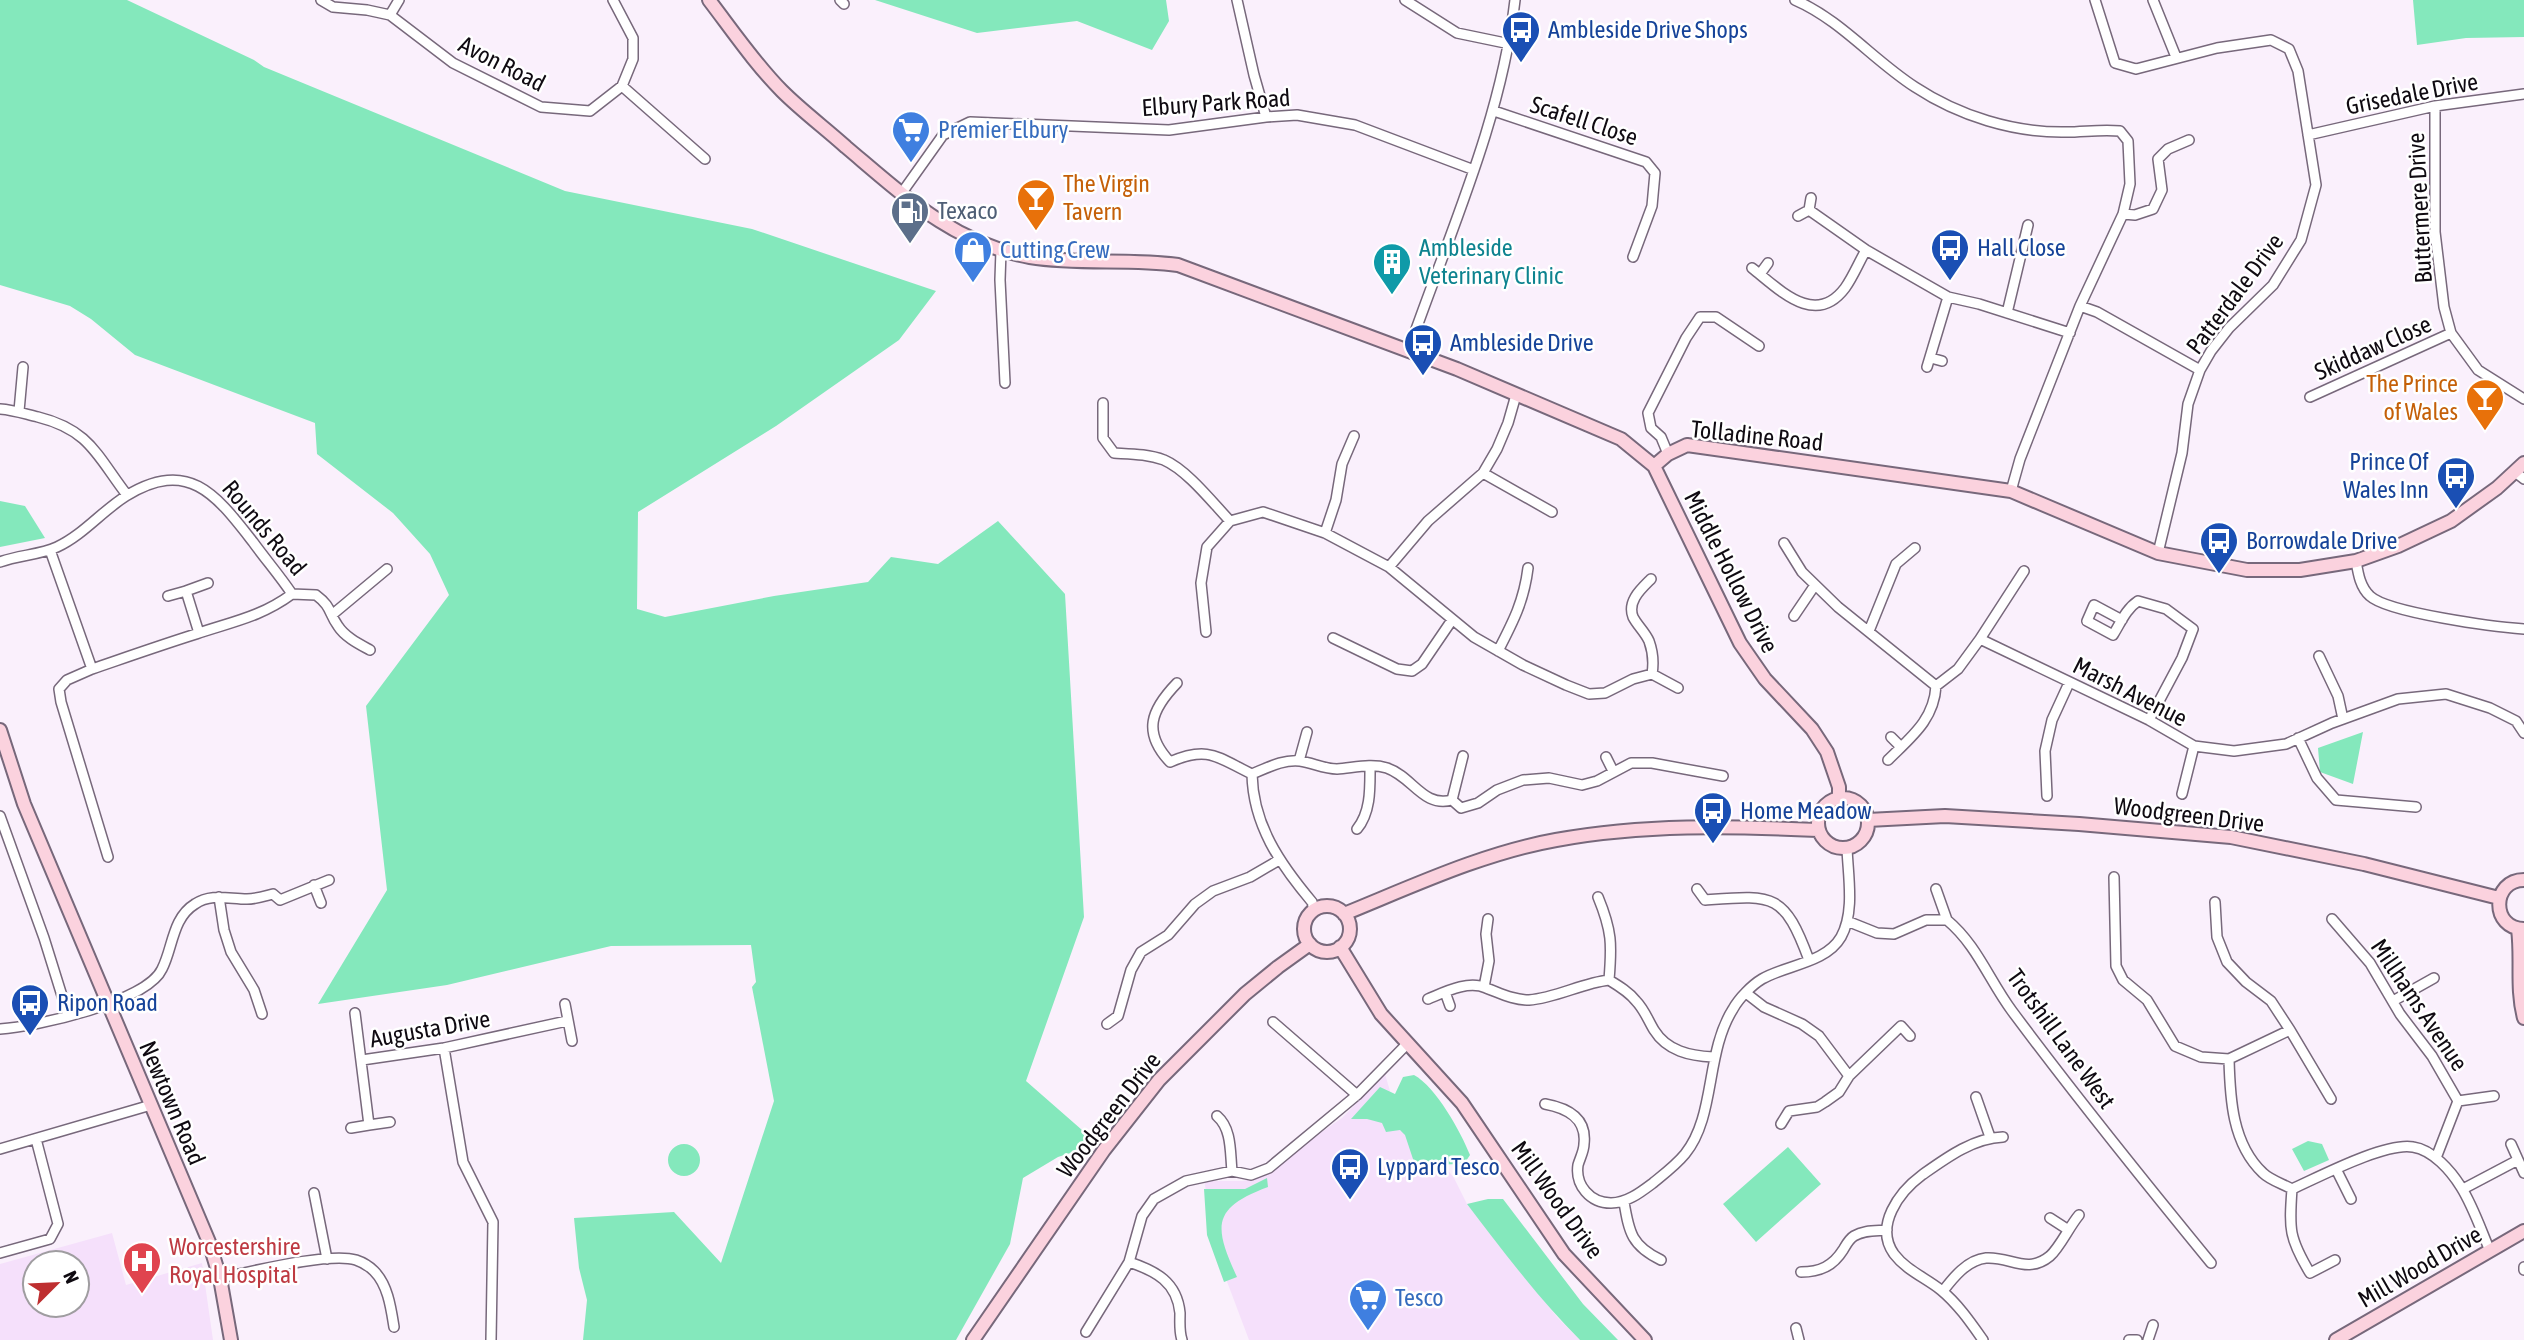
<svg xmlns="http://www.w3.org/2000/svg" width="2524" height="1340" font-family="'Asap Condensed',sans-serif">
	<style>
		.built { fill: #f5e0fb; fill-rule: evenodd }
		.green { fill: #84e8bc }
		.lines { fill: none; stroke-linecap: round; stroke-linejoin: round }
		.street-casing { stroke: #77687b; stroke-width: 12 }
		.secondary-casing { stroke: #77687b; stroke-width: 16 }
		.street { stroke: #fff; stroke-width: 9 }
		.secondary { stroke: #fbd2de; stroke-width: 12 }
		.labels { text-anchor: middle; stroke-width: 5; stroke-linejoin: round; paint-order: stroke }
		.transit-label { font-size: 24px; fill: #164399; stroke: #fff; text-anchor: start }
		.street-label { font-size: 24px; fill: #0f0a11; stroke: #fff }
		.shop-label { font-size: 24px; fill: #366cbe; stroke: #fff; text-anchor: start }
		.food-label { font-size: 24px; fill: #c56008; stroke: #fff; text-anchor: start }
		.service-label { font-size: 24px; fill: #4e5e75; stroke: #fff; text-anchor: start }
		.culture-label { font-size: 24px; fill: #0d838f; stroke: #fff; text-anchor: start }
		.health-label { font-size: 24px; fill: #be3a42; stroke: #fff; text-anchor: start }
	</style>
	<rect width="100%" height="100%" fill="#faf0fc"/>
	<path class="built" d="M1385 1074 1397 1115 1431 1149 1454 1178 1467 1204 1557 1317 1580 1340H1249L1223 1271 1204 1181H1243L1266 1175 1297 1149 1342 1118Z
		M112 1233 126 1285 202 1263 213 1340H0V1264ZM77 1263V1305H35V1263Z"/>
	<path class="green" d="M0 0H127L254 60 264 67 565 191 752 229 936 291 899 340 776 426 638 512 637 609 665 617 774 596 868 582 891 557 938 564 998 521 1065 594 1084 917 1026 1081 1098 1144 1058 1157 1023 1178 1010 1244 956 1340H583L587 1300 579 1268 574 1218 674 1212 721 1263 774 1101 752 987 756 982 751 945 611 946 447 985 318 1004 387 890 366 706 449 595 430 554 393 513 317 454 315 423 135 355 91 319 70 306 0 285Z
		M875 0H1166L1169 21 1152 50 1077 21 977 33Z
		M2413 0H2524V37L2466 38 2417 45Z
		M0 501 25 506 45 538 0 547Z
		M2363 732 2353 784 2320 772 2318 748Z
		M1414 1075C1436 1087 1461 1132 1470 1155L1464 1164 1415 1165 1405 1135 1400 1130 1386 1132 1382 1123 1367 1119H1351L1380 1087 1395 1094 1403 1077Z
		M2308 1141 2322 1144 2329 1160 2304 1171 2292 1149Z
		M668 1160a16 16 0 1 1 32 0a16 16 0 1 1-32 0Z
		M1788 1147 1821 1184 1756 1242 1723 1204Z
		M1267 1178 1268 1187C1211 1208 1214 1227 1237 1277L1224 1282 1207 1235 1204 1189H1245Z
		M1488 1199H1503L1583 1304 1618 1340H1580C1538 1298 1503 1251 1467 1204Z"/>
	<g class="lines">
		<defs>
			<path id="street" d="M321 0 333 7 367 10 390 15 453 63 541 107 590 111 622 86 633 59V38L613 0
				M840 0 844 4
				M1237 0 1254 75 1266 117
				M1405 0 1457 33 1510 44
				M1795 0C1841 20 1873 60 1915 87 1959 116 2014 133 2066 132 2084 132 2102 129 2120 131L2128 141 2130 184 2123 214 2080 306 2020 459 2011 491
				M2095 0 2115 63 2136 69 2217 48 2271 40 2289 49 2298 71 2316 185 2301 240 2273 285 2229 328 2211 351 2200 370 2188 404 2182 453 2158 553
				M2153 0 2176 57
				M390 15 399 0
				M622 86 705 159
				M2435 106V232L2444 307 2451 333 2478 370 2524 399
				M1494 111 1646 162 1655 173 1652 206 1633 257
				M2308 135 2435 106 2524 94
				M901 194 943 135 970 122 1169 130 1266 117 1297 115 1355 125 1474 170
				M1809 210 1866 250 1948 297 1979 304 2070 333
				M2123 214 2135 215 2153 209 2162 190 2158 159 2168 149 2189 140
				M1798 216 1809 210 1811 198
				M1001 250 1000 280 1005 383
				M1752 268C1779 289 1815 328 1845 288 1853 277 1859 262 1866 250
				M1760 274 1768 263
				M2080 306 2097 312 2200 370
				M2007 313 2028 225
				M1408 352C1448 236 1501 122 1515 0
				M1931 358 1942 361
				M1927 367 1948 297
				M2310 397 2451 333
				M1103 403V438L1114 453C1131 454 1148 454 1164 460 1187 470 1212 502 1230 521
				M0 409C14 410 25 414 38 417 90 430 97 456 127 495
				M19 411 23 367
				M1668 454 1661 437 1651 428 1648 413 1686 338 1700 317H1716L1759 346
				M2515 472 2524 479
				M1483 473 1552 512
				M1325 533 1336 500 1342 464 1354 436
				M1784 543 1802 572 1838 607 1936 686 1958 669 1980 639 2149 720 2194 746 2234 751 2286 744 2332 723 2398 699 2446 694 2490 708 2516 721 2524 733
				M50 550 92 669C127 657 161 645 196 634 231 622 261 617 292 594
				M2356 561C2358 573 2360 587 2370 596 2388 613 2496 627 2524 629
				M0 562C18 555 40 555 57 547 83 535 102 511 126 496 189 457 217 496 253 542 266 560 280 576 292 594L316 595C332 607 328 612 338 626 345 637 359 644 370 650
				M1389 567 1428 521 1483 473 1497 449 1508 423 1516 395
				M186 591 208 583
				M168 596 186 591 199 633
				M333 614 387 569
				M1794 616 1815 585
				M2122 620 2094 605 2087 621 2113 635C2121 622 2126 609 2138 601L2166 609 2193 629 2182 658 2149 720
				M1869 631 1896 564 1915 548
				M1206 632 1201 583 1207 547 1230 521 1263 512 1325 533 1389 567 1474 637 1523 665 1566 685 1589 694 1605 693 1633 679 1652 674C1654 662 1653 652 1649 641 1645 632 1637 625 1633 617 1627 601 1641 589 1651 579
				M1333 638 1397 669 1412 671 1422 664 1452 620
				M1980 639 2024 571
				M1498 651C1513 622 1524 601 1528 568
				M2319 656 2338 696 2343 719
				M92 669 67 680 59 689 61 702 108 857
				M1652 674 1678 688
				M1177 683C1151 710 1142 732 1170 762 1209 745 1218 758 1252 774
				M1891 737 1901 747
				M2298 738 2317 778 2336 800 2416 807
				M1606 757 1613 771
				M1888 760C1911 737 1934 720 1936 686
				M1299 761 1307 732
				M1252 774C1267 768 1283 759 1300 761 1313 763 1324 769 1337 769 1353 768 1371 763 1387 768 1413 777 1423 808 1452 800L1461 808 1478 803 1497 790 1523 780 1549 778 1582 785 1597 781 1631 763H1652L1723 776
				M1252 774C1253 825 1280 864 1312 902L1314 910
				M2182 794 2194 746
				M2047 796 2045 751 2052 720 2069 683
				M1452 800 1463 756
				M0 816 44 938 68 1015
				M1357 829C1371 812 1370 788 1370 767
				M2114 877 2116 966 2123 980 2147 1000 2175 1046 2201 1057 2229 1059
				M314 885 321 903
				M1697 889 1705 900C1773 895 1784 892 1809 960
				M1936 889 1947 920
				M219 897 224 930 231 952 254 990 262 1014
				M1598 897C1612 931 1612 944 1609 980
				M2215 902 2217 937 2227 962 2246 982 2271 1001 2290 1030 2229 1059C2230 1098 2232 1144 2263 1173 2270 1180 2283 1184 2292 1189 2319 1177 2385 1142 2413 1147 2433 1150 2451 1171 2461 1187 2473 1206 2481 1230 2490 1251
				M2332 919 2370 963 2400 1014 2432 1056 2458 1101 2436 1158
				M1847 921 1877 933 1894 934 1926 920H1947C1977 945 1989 980 2012 1011 2076 1097 2143 1180 2211 1263
				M1484 987 1489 961 1486 934 1488 919
				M1445 992 1450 1006
				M1746 993 1764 1007 1802 1024 1819 1036 1849 1076
				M1428 999C1445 992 1468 980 1486 988 1500 993 1513 1000 1529 1000 1556 998 1582 983 1609 980 1619 986 1629 992 1636 1001 1644 1009 1648 1020 1654 1030 1667 1051 1690 1056 1713 1057
				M2393 1001 2434 978
				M565 1004 572 1041
				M1273 1022 1357 1095
				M1107 1024 1118 1016 1131 970 1141 952 1168 935 1195 904 1213 891 1250 877 1279 860
				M0 1029C35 1027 147 1002 162 969 173 948 172 918 195 904 211 893 229 899 247 899 256 899 265 896 273 894L280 900 329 880
				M2290 1030 2331 1099
				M444 1048 463 1162 493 1222 491 1340
				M362 1060 444 1048 567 1021
				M1976 1097 1990 1137
				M2458 1101 2494 1096
				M1545 1104C1567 1108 1587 1118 1584 1144 1584 1151 1580 1158 1578 1165 1575 1185 1590 1203 1611 1203 1627 1203 1641 1192 1653 1183 1664 1174 1676 1165 1685 1154 1716 1116 1705 1053 1733 1009 1739 998 1752 985 1762 979 1786 965 1826 963 1841 937 1855 912 1848 876 1847 848
				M1217 1116C1232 1129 1230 1152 1232 1171
				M1781 1124 1789 1111 1817 1107 1825 1102 1839 1092 1849 1076 1901 1026 1910 1036
				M369 1125 390 1122
				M351 1128 369 1125 355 1013
				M2511 1144 2524 1173
				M0 1149 151 1105
				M2336 1169 2351 1199
				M2292 1189C2289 1229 2289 1238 2310 1273L2335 1260
				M2463 1189 2518 1160
				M314 1193 327 1259
				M1624 1202C1629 1233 1632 1246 1661 1260
				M2050 1218 2067 1229
				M0 1253 50 1239 58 1224 36 1139
				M1129 1262C1156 1271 1177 1282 1180 1313 1180 1322 1179 1331 1182 1340
				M2524 1267V1270
				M1801 1272C1820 1272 1833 1266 1843 1250 1846 1245 1849 1239 1854 1236 1864 1230 1875 1231 1887 1230
				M220 1278C250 1272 329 1252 356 1260 362 1262 369 1266 374 1271 388 1285 391 1308 394 1327
				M1943 1291C1953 1278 1967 1260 1986 1258 2010 1256 2027 1275 2050 1256 2060 1247 2069 1227 2079 1215
				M1796 1328 1799 1340
				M1086 1332 1129 1262 1142 1216 1154 1199 1186 1181 1232 1171 1251 1175 1269 1168 1357 1095 1408 1043
				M1983 1340C1971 1323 1958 1304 1941 1290 1926 1278 1906 1270 1894 1254 1874 1226 1899 1192 1922 1175 1946 1158 1973 1138 2003 1137
				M2129 1340H2137
				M2148 1340 2153 1325"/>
			<path id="secondary" d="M709 0C732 30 755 64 782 91 802 111 825 128 846 147 903 195 954 244 1030 257 1079 265 1129 258 1178 265L1457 369 1621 439 1654 466 1740 643 1765 679 1812 729 1827 752 1839 787V799
				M1654 466 1668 454 1687 445 2011 491 2158 553 2247 570H2300L2356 561 2398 546 2451 521 2497 488 2524 463
				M0 730 24 804 209 1242 220 1278 231 1340
				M1818 823a25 25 0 1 1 50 0a25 25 0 1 1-50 0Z
				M1868 820 1945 816 2079 824 2231 837 2364 864 2499 898
				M2524 880C2491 880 2491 929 2524 929
				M1304 929a23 23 0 1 1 46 0a23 23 0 1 1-46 0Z
				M1344 914C1413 886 1483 853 1556 840 1644 824 1730 826 1818 830
				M2518 929C2522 959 2516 988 2524 1018
				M1340 947 1381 1014 1462 1103 1564 1254 1645 1340
				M973 1340 1104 1150 1159 1080 1245 994 1278 967 1310 944
				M2336 1340 2524 1231"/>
		</defs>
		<use href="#street" class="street-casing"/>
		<use href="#secondary" class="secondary-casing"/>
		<use href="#street" class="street"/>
		<use href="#secondary" class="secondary"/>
	</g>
	<defs>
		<symbol id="bus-pin" viewBox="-11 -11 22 30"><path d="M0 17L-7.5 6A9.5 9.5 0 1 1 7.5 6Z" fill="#1a4fb4" stroke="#fff"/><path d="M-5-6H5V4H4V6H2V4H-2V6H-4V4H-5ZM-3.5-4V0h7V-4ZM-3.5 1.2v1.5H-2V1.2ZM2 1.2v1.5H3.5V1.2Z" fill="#fff"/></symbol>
		<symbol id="supermarket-pin" viewBox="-11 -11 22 30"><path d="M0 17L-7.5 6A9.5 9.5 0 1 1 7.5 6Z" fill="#3f7fe0" stroke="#fff"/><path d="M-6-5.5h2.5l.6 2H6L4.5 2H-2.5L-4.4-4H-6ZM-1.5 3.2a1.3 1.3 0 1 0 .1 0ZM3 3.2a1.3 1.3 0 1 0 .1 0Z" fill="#fff"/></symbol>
		<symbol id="bar-pin" viewBox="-11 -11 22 30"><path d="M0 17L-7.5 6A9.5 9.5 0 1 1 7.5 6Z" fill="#e8710a" stroke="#fff"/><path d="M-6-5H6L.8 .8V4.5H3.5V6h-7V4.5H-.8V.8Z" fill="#fff"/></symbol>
		<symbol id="fuel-pin" viewBox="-11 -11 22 30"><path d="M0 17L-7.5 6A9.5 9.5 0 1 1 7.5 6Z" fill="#5c6f8a" stroke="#fff"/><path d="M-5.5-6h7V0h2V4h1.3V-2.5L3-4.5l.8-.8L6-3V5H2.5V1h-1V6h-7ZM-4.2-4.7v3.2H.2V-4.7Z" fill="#fff"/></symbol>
		<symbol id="shop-pin" viewBox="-11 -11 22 30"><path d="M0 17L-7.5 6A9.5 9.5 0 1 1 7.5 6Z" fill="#3f7fe0" stroke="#fff"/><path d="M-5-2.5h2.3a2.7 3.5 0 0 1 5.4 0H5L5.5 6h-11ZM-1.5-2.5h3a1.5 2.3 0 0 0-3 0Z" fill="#fff"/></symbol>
		<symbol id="building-pin" viewBox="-11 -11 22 30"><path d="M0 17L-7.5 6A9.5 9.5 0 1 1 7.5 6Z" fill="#0f9aa8" stroke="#fff"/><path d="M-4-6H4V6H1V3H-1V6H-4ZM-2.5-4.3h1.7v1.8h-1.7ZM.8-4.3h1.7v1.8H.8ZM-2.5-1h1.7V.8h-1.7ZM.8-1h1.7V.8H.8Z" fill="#fff"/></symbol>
		<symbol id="hospital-pin" viewBox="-11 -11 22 30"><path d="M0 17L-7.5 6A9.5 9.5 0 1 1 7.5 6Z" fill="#e0444e" stroke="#fff"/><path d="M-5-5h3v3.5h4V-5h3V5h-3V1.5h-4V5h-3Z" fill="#fff"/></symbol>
	</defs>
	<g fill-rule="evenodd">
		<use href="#bus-pin" x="1499" y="8" width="44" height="60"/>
		<use href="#supermarket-pin" x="889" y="108" width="44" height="60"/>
		<use href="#bar-pin" x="1014" y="176" width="44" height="60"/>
		<use href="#fuel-pin" x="888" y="189" width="44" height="60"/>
		<use href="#bus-pin" x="1928" y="226" width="44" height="60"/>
		<use href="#shop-pin" x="951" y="228" width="44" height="60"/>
		<use href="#building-pin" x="1370" y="240" width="44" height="60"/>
		<use href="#bus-pin" x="1401" y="321" width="44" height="60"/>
		<use href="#bar-pin" x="2463" y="376" width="44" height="60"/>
		<use href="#bus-pin" x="2434" y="454" width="44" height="60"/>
		<use href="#bus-pin" x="2197" y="519" width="44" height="60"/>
		<use href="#bus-pin" x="1691" y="789" width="44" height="60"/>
		<use href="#bus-pin" x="8" y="981" width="44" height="60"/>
		<use href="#bus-pin" x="1328" y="1145" width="44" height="60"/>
		<use href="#hospital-pin" x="120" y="1239" width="44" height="60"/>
		<use href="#supermarket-pin" x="1346" y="1276" width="44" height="60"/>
	</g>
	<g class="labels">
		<g class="transit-label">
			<text x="1548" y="38">Ambleside Drive Shops</text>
			<text x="1977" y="256">Hall Close</text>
			<text x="1450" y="351">Ambleside Drive</text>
			<text x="2429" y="470" text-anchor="end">Prince Of<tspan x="2429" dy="28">Wales Inn</tspan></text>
			<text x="2246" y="549">Borrowdale Drive</text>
			<text x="1740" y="819">Home Meadow</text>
			<text x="57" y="1011">Ripon Road</text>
			<text x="1377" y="1175">Lyppard Tesco</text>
		</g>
		<g class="street-label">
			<text transform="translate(502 64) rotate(27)" y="8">Avon Road</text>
			<text transform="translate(2412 94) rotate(-11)" y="8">Grisedale Drive</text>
			<text transform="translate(1216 103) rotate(-4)" y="8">Elbury Park Road</text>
			<text transform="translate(1584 121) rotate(18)" y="8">Scafell Close</text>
			<text transform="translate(2420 208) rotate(-93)" y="8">Buttermere Drive</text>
			<text transform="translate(2235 294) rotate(-53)" y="8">Patterdale Drive</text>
			<text transform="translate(2373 348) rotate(-24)" y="8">Skiddaw Close</text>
			<text transform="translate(1757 436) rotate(6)" y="8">Tolladine Road</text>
			<text transform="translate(264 528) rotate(50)" y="8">Rounds Road</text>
			<text transform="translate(1731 572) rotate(63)" y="8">Middle Hollow Drive</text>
			<text transform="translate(2130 692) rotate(27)" y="8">Marsh Avenue</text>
			<text transform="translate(2189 815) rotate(7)" y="8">Woodgreen Drive</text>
			<text transform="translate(2419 1005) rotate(56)" y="8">Millhams Avenue</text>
			<text transform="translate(430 1029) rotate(-10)" y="8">Augusta Drive</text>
			<text transform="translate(2061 1039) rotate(54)" y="8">Trotshill Lane West</text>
			<text transform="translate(172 1103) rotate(67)" y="8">Newtown Road</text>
			<text transform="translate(1109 1115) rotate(-52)" y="8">Woodgreen Drive</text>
			<text transform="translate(1557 1200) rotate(54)" y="8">Mill Wood Drive</text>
			<text transform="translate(2420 1267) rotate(-30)" y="8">Mill Wood Drive</text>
		</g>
		<g class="shop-label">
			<text x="938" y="138">Premier Elbury</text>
			<text x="1000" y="258">Cutting Crew</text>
			<text x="1395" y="1306">Tesco</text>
		</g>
		<g class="food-label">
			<text x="1063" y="192">The Virgin<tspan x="1063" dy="28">Tavern</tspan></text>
			<text x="2458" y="392" text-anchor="end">The Prince<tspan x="2458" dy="28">of Wales</tspan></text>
		</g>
		<g class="service-label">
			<text x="937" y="219">Texaco</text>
		</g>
		<g class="culture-label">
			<text x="1419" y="256">Ambleside<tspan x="1419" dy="28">Veterinary Clinic</tspan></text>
		</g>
		<g class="health-label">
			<text x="169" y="1255">Worcestershire<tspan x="169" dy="28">Royal Hospital</tspan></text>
		</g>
	</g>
	<g transform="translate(56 1284) rotate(66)"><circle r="33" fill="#ffffff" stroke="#9f9da0" stroke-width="2"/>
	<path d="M0-5L12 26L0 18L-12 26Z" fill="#be2f30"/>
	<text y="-10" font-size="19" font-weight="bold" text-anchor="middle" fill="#0f0a11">N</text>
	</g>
</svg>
